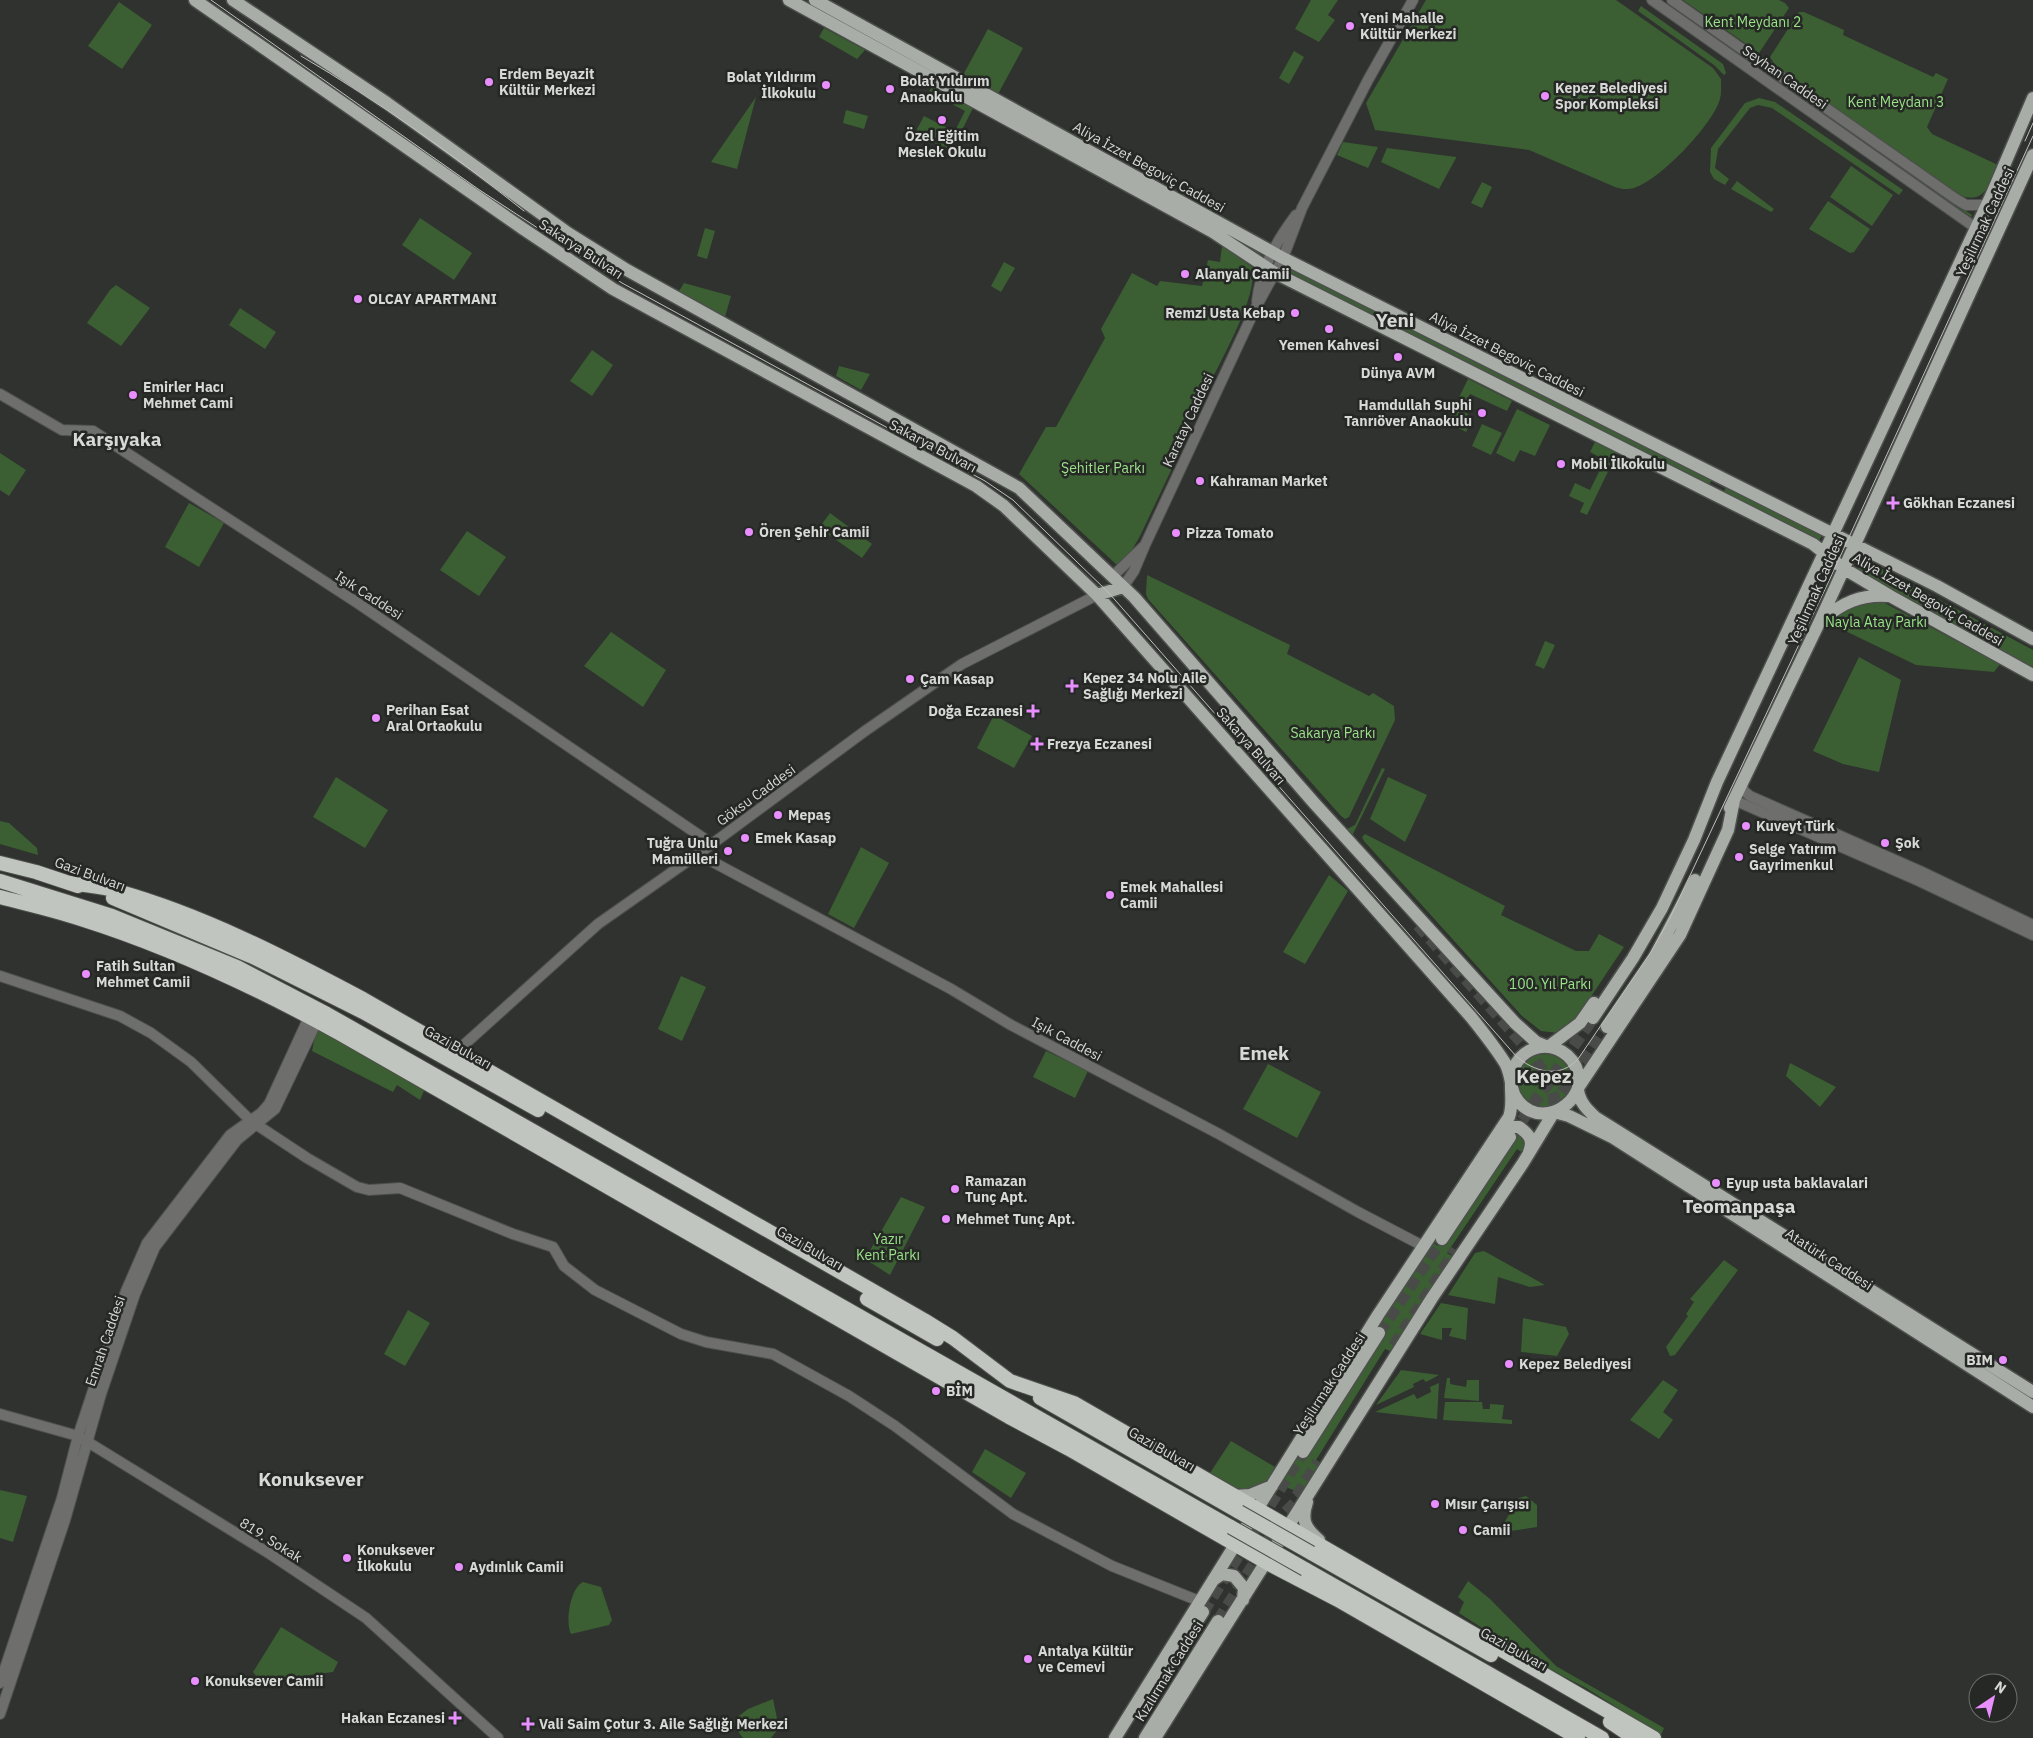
<svg xmlns="http://www.w3.org/2000/svg" width="2033" height="1738" font-family="'IBM Plex Sans',sans-serif">
	<style>
		.green { fill: #3b5f32 }
		.lines { fill: none; stroke-linecap: round; stroke-linejoin: round }
		.major-tunnel { stroke: #484b47; stroke-width: 12; stroke-dasharray: 12 6; stroke-linecap: butt }
		.minor-casing { stroke: #4d504c; stroke-width: 12 }
		.major-casing { stroke: #4d504c; stroke-width: 15 }
		.highway-casing { stroke: #4d504c; stroke-width: 16 }
		.minor { stroke: #6e6f6d; stroke-width: 10 }
		.major { stroke: #a9ada8; stroke-width: 12 }
		.highway { stroke: #c1c5bf; stroke-width: 14 }
		.tram { stroke: #bec0bd; stroke-width: 1 }
		.highway-bridge-casing { stroke: #4d504c; stroke-width: 16; stroke-linecap: butt }
		.highway-bridge { stroke: #c1c5bf; stroke-width: 14 }
		.poi-dot { fill: #e98efe; stroke: #252824; stroke-width: 2 }
		.labels { text-anchor: middle; stroke-width: 5; stroke-linejoin: round; paint-order: stroke }
		.poi-label { font-size: 14px; font-weight: bold; fill: #d7d9d6; stroke: #252824; text-anchor: start }
		.park-label { font-size: 14px; fill: #9ae389; stroke: #252824 }
		.street-label { font-size: 14px; fill: #d7d9d6; stroke: #252824 }
		.district-label { font-size: 19px; font-weight: bold; fill: #d7d9d6; stroke: #252824 }
	</style>
	<rect width="100%" height="100%" fill="#2f322e"/>
	<path class="green" d="M1311 0H1338L1328 15 1335 20 1319 42 1295 29Z
		M1426 0H1616L1713 68 1721 79C1721 86 1722 95 1719 102 1710 127 1660 180 1634 188 1627 190 1621 189 1615 187L1529 150 1375 130 1366 103Z
		M1683 0H1779L1785 3 1789 8 1759 53Z
		M119 2 152 25 122 69 88 46Z
		M1641 6 1723 64 1726 73 1724 75 1714 65 1638 11Z
		M1799 12H1804L1844 30 1843 35 1933 77 1936 73 1948 79 1927 127 1932 134 1998 165C1991 182 1985 204 1962 196L1776 67 1770 57Z
		M824 28 865 50 857 59 819 37Z
		M988 29 1023 48 998 94 963 75Z
		M1294 51 1304 57 1289 84 1279 78Z
		M1767 72 1972 215 1971 217 1766 73Z
		M932 86 973 108 961 132 956 129 965 111 929 92Z
		M756 97 737 169 711 162Z
		M1759 98 1775 102 1903 190 1899 195 1772 108 1758 105 1750 108 1718 149 1715 168 1729 179 1725 185 1714 179 1710 172 1711 148 1745 103Z
		M846 110 868 116 864 129 843 123Z
		M924 116 955 132 946 149 915 133Z
		M1343 142 1378 147 1368 168 1337 155Z
		M1387 148 1456 157V158L1439 189 1381 162Z
		M1851 166 1893 195 1872 226 1830 197Z
		M1737 181 1774 209 1771 212 1731 189Z
		M1482 182 1492 187 1482 208 1471 203Z
		M1828 201 1870 229 1854 252 1850 253 1809 229Z
		M420 218 472 253 454 280 402 245Z
		M705 228 715 231 707 259 697 256Z
		M1222 246 1252 267C1259 295 1222 357 1210 384L1202 386 1186 419 1192 426 1140 536 1132 550 1117 565 1019 474 1046 427H1056L1105 338 1101 329 1132 273 1157 286 1160 281 1202 286 1208 260 1220 262Z
		M1004 262 1015 268 1001 292 991 286Z
		M1289 266 1712 479 1709 485 1286 273Z
		M684 283 731 296 725 317 679 291Z
		M116 285 150 308 121 346 87 323 110 290Z
		M240 308 276 332 265 349 229 325Z
		M592 350 613 365 592 396 570 381Z
		M839 366 870 374 861 390 836 376Z
		M1468 379 1512 401 1507 411 1470 394 1462 411 1468 414 1464 421 1470 424 1466 432 1447 422Z
		M1517 409 1550 425 1535 456 1520 450 1514 462 1496 453Z
		M1482 424 1502 433 1491 455 1472 446Z
		M1595 442 1617 453 1587 515 1580 512 1584 503 1569 496 1575 483 1590 490 1605 460 1590 452Z
		M0 453 26 470 9 496 0 490Z
		M1726 486 1823 533 1819 541 1724 492Z
		M189 503 224 523 199 567 165 547Z
		M830 513 872 544 862 558 819 528Z
		M467 531 506 557 479 596 440 570Z
		M1863 559 2033 650V668L1857 571Z
		M1147 575 1290 645 1287 654 1369 696 1373 693 1394 706 1395 720 1349 817 1345 819 1341 816 1148 599 1146 594Z
		M1877 599 2000 664 1994 672 1916 665 1837 627 1831 620 1852 605Z
		M611 632 666 670 643 707 584 666Z
		M1545 641 1555 645 1544 669 1535 665Z
		M1859 657 1901 680 1879 772 1843 764 1813 751Z
		M994 715 1032 736 1014 768 977 748Z
		M1382 768 1385 769 1352 836 1347 829 1355 825Z
		M336 777 388 810 365 848 313 817Z
		M1388 777 1427 795 1405 842 1370 819Z
		M0 821 9 823 37 848 38 855 0 844Z
		M1365 834 1505 906 1501 915 1576 951H1589L1599 934 1624 947 1578 1016 1558 1033 1541 1031 1522 1016 1364 841 1362 837Z
		M861 847 889 863 854 928 828 914Z
		M1329 875 1348 891 1305 964 1283 952Z
		M681 976 706 987 682 1041 658 1029Z
		M325 1028 425 1088 420 1100 397 1085 393 1092 312 1051 316 1032Z
		M1046 1051 1088 1071 1075 1098 1033 1077Z
		M1518 1081a27 27 0 1 1 54 0a27 27 0 1 1-54 0Z
		M1790 1063 1836 1087 1820 1107 1786 1076Z
		M1268 1064 1321 1092 1297 1138 1243 1109Z
		M1516 1129 1527 1140 1524 1154 1517 1149 1447 1253 1454 1257 1392 1352 1385 1349 1316 1460 1323 1464 1307 1489 1302 1493 1288 1488 1282 1478 1370 1335 1432 1242 1438 1246Z
		M901 1197 925 1207 890 1275 865 1259Z
		M1484 1251 1545 1285 1530 1287 1498 1277 1495 1304 1448 1295 1475 1253Z
		M1724 1260 1738 1270 1675 1355 1670 1356 1666 1347 1688 1316 1686 1314 1694 1302 1690 1299Z
		M1441 1303 1468 1308 1466 1340 1449 1336 1452 1328H1442V1340L1420 1334Z
		M408 1310 430 1323 405 1366 384 1354Z
		M1523 1318 1566 1327 1569 1334 1557 1356 1521 1352Z
		M1401 1370 1439 1375 1426 1382 1423 1379 1413 1384 1414 1387 1376 1405Z
		M1447 1378H1450V1384L1466 1387 1467 1380H1479V1401L1444 1398Z
		M1663 1380 1678 1390 1663 1412 1673 1420 1659 1439 1630 1420Z
		M1439 1383 1437 1419 1375 1412 1414 1394 1417 1399 1431 1392 1430 1387Z
		M1445 1402H1482L1483 1409H1490V1404L1504 1405 1502 1419 1512 1420V1424L1443 1420Z
		M1231 1441 1280 1470 1266 1488 1243 1492 1210 1473Z
		M985 1449 1026 1473 1011 1498 972 1472Z
		M0 1490 27 1496 13 1542 0 1538Z
		M1526 1496 1537 1505V1527L1498 1533 1519 1498Z
		M1468 1581 1490 1599 1556 1666 1664 1728 1661 1735 1586 1688 1502 1645 1493 1635 1459 1613 1464 1602 1458 1597Z
		M583 1582 601 1587 612 1620 609 1625 571 1634C565 1623 570 1588 583 1582Z
		M281 1627 338 1662 333 1672 260 1681 253 1672Z
		M773 1699 779 1728 771 1738H743L731 1722 748 1709Z"/>
	<g class="lines">
		<path class="major-tunnel" d="M1418 925 1523 1044 1545 1074 1554 1098 1553 1121
			M1552 1107 1607 1027
			M1512 1135 1593 1018
			M1379 1333 1442 1239
			M1394 1346 1456 1250
			M1297 1496 1318 1462
			M1286 1512 1307 1491
			M1203 1612 1303 1452
			M1218 1621 1279 1524"/>
		<defs>
			<path id="minor" d="M1652 0 1976 228
				M1672 0 1956 199 1966 205H1987
				M1257 301C1260 270 1277 240 1296 215
				M0 394 62 430 93 431 356 602 712 844
				M1145 545 1256 307 1283 258 1302 208 1368 80 1413 0
				M1113 576 1145 545 1134 571 1123 587
				M1741 783 1744 791 1750 796 1920 871 2033 925
				M1734 800 1919 881 2033 935
				M698 854 951 989 1011 1025 1219 1134 1358 1212 1423 1246
				M0 976 120 1016 151 1033 191 1062 251 1121 307 1158 357 1187 369 1190 400 1188 513 1234 553 1247 564 1266 595 1290 681 1334 706 1342 773 1354 849 1396 895 1426 1013 1514 1112 1566 1199 1601
				M456 1052 598 924 712 844 865 731 962 664 1097 595
				M0 1414 78 1436 270 1554 366 1618 498 1738
				M0 1683 62 1498 78 1436 126 1291 147 1243 230 1135 261 1113 269 1104 309 1017
				M0 1714 65 1520 101 1394 135 1294 155 1247 237 1140 275 1109 317 1021"/>
			<path id="major" d="M195 0 522 228 613 289 976 486 1004 506 1097 595 1471 1017C1483 1032 1495 1047 1505 1063 1511 1073 1510 1086 1515 1096 1531 1125 1568 1115 1578 1088L1680 935 1728 830 1734 800
				M233 0 387 103 568 233 627 270 1019 488 1134 597 1315 804 1515 1023 1536 1042 1548 1047
				M789 0 1213 232 1275 273 1813 544 1843 568 1890 596 2033 675
				M815 0 1283 258 1937 586 2033 639
				M1097 595 1123 587
				M1822 620C1842 603 1861 594 1888 596
				M1730 808 1819 623 2033 155
				M1593 1018 1633 958 1662 908 1694 840 1717 782 1991 196 2033 98
				M1607 1027 1654 958 1695 880
				M1548 1047 1580 1023 1594 1003
				M1554 1112 1569 1116 1612 1137 2033 1407
				M1500 1134 1507 1127H1519C1529 1134 1534 1140 1529 1152
				M1442 1239 1510 1137
				M1303 1452 1379 1333
				M1234 1496 1250 1495 1272 1486
				M1307 1502C1301 1520 1305 1528 1319 1540
				M1213 1580 1222 1574 1234 1576 1244 1588 1243 1600
				M1169 1664 1203 1612
				M1115 1738 1378 1315 1509 1117C1515 1101 1507 1083 1514 1068 1518 1058 1526 1051 1536 1048 1554 1043 1573 1054 1578 1073 1579 1080 1577 1088 1579 1095 1582 1105 1588 1110 1595 1117L2033 1392
				M1145 1738 1218 1621
				M1155 1738 1432 1298 1523 1163 1554 1112"/>
			<path id="highway" d="M0 863 36 872 78 886
				M0 881 112 916 237 967 327 1014 1231 1527
				M71 883C86 886 102 886 117 891 203 915 284 957 363 999L924 1320 953 1338 1010 1381 1074 1403 1654 1738
				M0 897C27 904 54 910 81 919 170 947 257 988 339 1033L1009 1417 1069 1449 1269 1564 1338 1600 1578 1738
				M113 898 253 957 363 1012 538 1110
				M867 1299 937 1339
				M1040 1398 1239 1512
				M1311 1553 1491 1655
				M1305 1569 1602 1738
				M1610 1722 1634 1738"/>
		</defs>
		<use href="#minor" class="minor-casing"/>
		<use href="#major" class="major-casing"/>
		<use href="#highway" class="highway-casing"/>
		<use href="#minor" class="minor"/>
		<use href="#major" class="major"/>
		<use href="#highway" class="highway"/>
		<path class="tram" d="M211 0 478 189 622 283 985 481 1013 500 1108 592 1516 1056C1534 1072 1560 1079 1578 1059L1651 952 1669 920 1828 583 2033 136
			M301 56C378 101 454 155 524 211
			M2025 141 2033 123"/>
		<defs>
			<path id="highway-bridge" d="M1239 1512 1311 1553
				M1231 1527 1305 1569"/>
		</defs>
		<use href="#highway-bridge" class="highway-bridge-casing"/>
		<use href="#highway-bridge" class="highway-bridge"/>
	</g>
	<g class="poi-dot">
		<circle cx="1350" cy="26" r="5"/>
		<circle cx="489" cy="82" r="5"/>
		<circle cx="826" cy="85" r="5"/>
		<circle cx="890" cy="89" r="5"/>
		<circle cx="1545" cy="96" r="5"/>
		<circle cx="942" cy="120" r="5"/>
		<circle cx="1185" cy="274" r="5"/>
		<circle cx="358" cy="299" r="5"/>
		<circle cx="1295" cy="313" r="5"/>
		<circle cx="1329" cy="329" r="5"/>
		<circle cx="1398" cy="357" r="5"/>
		<circle cx="133" cy="395" r="5"/>
		<circle cx="1482" cy="413" r="5"/>
		<circle cx="1561" cy="464" r="5"/>
		<circle cx="1200" cy="481" r="5"/>
		<path d="M1890.5 495.5h5v5h5v5h-5v5h-5v-5h-5v-5h5z"/>
		<circle cx="749" cy="532" r="5"/>
		<circle cx="1176" cy="533" r="5"/>
		<circle cx="910" cy="679" r="5"/>
		<path d="M1069.5 678.5h5v5h5v5h-5v5h-5v-5h-5v-5h5z"/>
		<path d="M1030.5 703.5h5v5h5v5h-5v5h-5v-5h-5v-5h5z"/>
		<circle cx="376" cy="718" r="5"/>
		<path d="M1034.5 736.5h5v5h5v5h-5v5h-5v-5h-5v-5h5z"/>
		<circle cx="778" cy="815" r="5"/>
		<circle cx="1746" cy="826" r="5"/>
		<circle cx="745" cy="838" r="5"/>
		<circle cx="1885" cy="843" r="5"/>
		<circle cx="728" cy="851" r="5"/>
		<circle cx="1739" cy="857" r="5"/>
		<circle cx="1110" cy="895" r="5"/>
		<circle cx="86" cy="974" r="5"/>
		<circle cx="1716" cy="1183" r="5"/>
		<circle cx="955" cy="1189" r="5"/>
		<circle cx="946" cy="1219" r="5"/>
		<circle cx="2003" cy="1360" r="5"/>
		<circle cx="1509" cy="1364" r="5"/>
		<circle cx="936" cy="1391" r="5"/>
		<circle cx="1435" cy="1504" r="5"/>
		<circle cx="1463" cy="1530" r="5"/>
		<circle cx="347" cy="1558" r="5"/>
		<circle cx="459" cy="1567" r="5"/>
		<circle cx="1028" cy="1659" r="5"/>
		<circle cx="195" cy="1681" r="5"/>
		<path d="M452.5 1710.5h5v5h5v5h-5v5h-5v-5h-5v-5h5z"/>
		<path d="M525.5 1716.5h5v5h5v5h-5v5h-5v-5h-5v-5h5z"/>
	</g>
	<g class="labels">
		<g class="poi-label">
			<text x="1360" y="23">Yeni Mahalle<tspan x="1360" dy="16">Kültür Merkezi</tspan></text>
			<text x="499" y="79">Erdem Beyazit<tspan x="499" dy="16">Kültür Merkezi</tspan></text>
			<text x="816" y="82" text-anchor="end">Bolat Yıldırım<tspan x="816" dy="16">İlkokulu</tspan></text>
			<text x="900" y="86">Bolat Yıldırım<tspan x="900" dy="16">Anaokulu</tspan></text>
			<text x="1555" y="93">Kepez Belediyesi<tspan x="1555" dy="16">Spor Kompleksi</tspan></text>
			<text x="942" y="141" text-anchor="middle">Özel Eğitim<tspan x="942" dy="16">Meslek Okulu</tspan></text>
			<text x="1195" y="279">Alanyalı Camii</text>
			<text x="368" y="304">OLCAY APARTMANI</text>
			<text x="1285" y="318" text-anchor="end">Remzi Usta Kebap</text>
			<text x="1329" y="350" text-anchor="middle">Yemen Kahvesi</text>
			<text x="1398" y="378" text-anchor="middle">Dünya AVM</text>
			<text x="143" y="392">Emirler Hacı<tspan x="143" dy="16">Mehmet Cami</tspan></text>
			<text x="1472" y="410" text-anchor="end">Hamdullah Suphi<tspan x="1472" dy="16">Tanrıöver Anaokulu</tspan></text>
			<text x="1571" y="469">Mobil İlkokulu</text>
			<text x="1210" y="486">Kahraman Market</text>
			<text x="1903" y="508">Gökhan Eczanesi</text>
			<text x="759" y="537">Ören Şehir Camii</text>
			<text x="1186" y="538">Pizza Tomato</text>
			<text x="1083" y="683">Kepez 34 Nolu Aile<tspan x="1083" dy="16">Sağlığı Merkezi</tspan></text>
			<text x="920" y="684">Çam Kasap</text>
			<text x="386" y="715">Perihan Esat<tspan x="386" dy="16">Aral Ortaokulu</tspan></text>
			<text x="1023" y="716" text-anchor="end">Doğa Eczanesi</text>
			<text x="1047" y="749">Frezya Eczanesi</text>
			<text x="788" y="820">Mepaş</text>
			<text x="1756" y="831">Kuveyt Türk</text>
			<text x="755" y="843">Emek Kasap</text>
			<text x="718" y="848" text-anchor="end">Tuğra Unlu<tspan x="718" dy="16">Mamülleri</tspan></text>
			<text x="1895" y="848">Şok</text>
			<text x="1749" y="854">Selge Yatırım<tspan x="1749" dy="16">Gayrimenkul</tspan></text>
			<text x="1120" y="892">Emek Mahallesi<tspan x="1120" dy="16">Camii</tspan></text>
			<text x="96" y="971">Fatih Sultan<tspan x="96" dy="16">Mehmet Camii</tspan></text>
			<text x="965" y="1186">Ramazan<tspan x="965" dy="16">Tunç Apt.</tspan></text>
			<text x="1726" y="1188">Eyup usta baklavalari</text>
			<text x="956" y="1224">Mehmet Tunç Apt.</text>
			<text x="1993" y="1365" text-anchor="end">BIM</text>
			<text x="1519" y="1369">Kepez Belediyesi</text>
			<text x="946" y="1396">BİM</text>
			<text x="1445" y="1509">Mısır Çarışısı</text>
			<text x="1473" y="1535">Camii</text>
			<text x="357" y="1555">Konuksever<tspan x="357" dy="16">İlkokulu</tspan></text>
			<text x="469" y="1572">Aydınlık Camii</text>
			<text x="1038" y="1656">Antalya Kültür<tspan x="1038" dy="16">ve Cemevi</tspan></text>
			<text x="205" y="1686">Konuksever Camii</text>
			<text x="445" y="1723" text-anchor="end">Hakan Eczanesi</text>
			<text x="539" y="1729">Vali Saim Çotur 3. Aile Sağlığı Merkezi</text>
		</g>
		<g class="park-label">
			<text x="1753" y="27">Kent Meydanı 2</text>
			<text x="1896" y="107">Kent Meydanı 3</text>
			<text x="1103" y="473">Şehitler Parkı</text>
			<text x="1876" y="627">Nayla Atay Parkı</text>
			<text x="1333" y="738">Sakarya Parkı</text>
			<text x="1550" y="989">100. Yıl Parkı</text>
			<text x="888" y="1244">Yazır<tspan x="888" dy="16">Kent Parkı</tspan></text>
		</g>
		<g class="street-label">
			<text transform="translate(1785 77) rotate(35)" y="5">Seyhan Caddesi</text>
			<text transform="translate(1149 167) rotate(29)" y="5">Aliya İzzet Begoviç Caddesi</text>
			<text transform="translate(1985 222) rotate(-65)" y="5">Yeşilırmak Caddesi</text>
			<text transform="translate(581 249) rotate(33)" y="5">Sakarya Bulvarı</text>
			<text transform="translate(1507 354) rotate(27)" y="5">Aliya İzzet Begoviç Caddesi</text>
			<text transform="translate(1188 420) rotate(-65)" y="5">Karatay Caddesi</text>
			<text transform="translate(933 446) rotate(28)" y="5">Sakarya Bulvarı</text>
			<text transform="translate(1816 590) rotate(-66)" y="5">Yeşilırmak Caddesi</text>
			<text transform="translate(369 595) rotate(33)" y="5">Işık Caddesi</text>
			<text transform="translate(1928 599) rotate(30)" y="5">Aliya İzzet Begoviç Caddesi</text>
			<text transform="translate(1251 746) rotate(49)" y="5">Sakarya Bulvarı</text>
			<text transform="translate(756 795) rotate(-36)" y="5">Göksu Caddesi</text>
			<text transform="translate(90 874) rotate(20)" y="5">Gazi Bulvarı</text>
			<text transform="translate(1067 1039) rotate(28)" y="5">Işık Caddesi</text>
			<text transform="translate(458 1047) rotate(29)" y="5">Gazi Bulvarı</text>
			<text transform="translate(810 1248) rotate(30)" y="5">Gazi Bulvarı</text>
			<text transform="translate(1829 1259) rotate(33)" y="5">Atatürk Caddesi</text>
			<text transform="translate(105 1341) rotate(-71)" y="5">Emrah Caddesi</text>
			<text transform="translate(1329 1384) rotate(-57)" y="5">Yeşilırmak Caddesi</text>
			<text transform="translate(1162 1449) rotate(30)" y="5">Gazi Bulvarı</text>
			<text transform="translate(271 1540) rotate(32)" y="5">819. Sokak</text>
			<text transform="translate(1514 1649) rotate(29)" y="5">Gazi Bulvarı</text>
			<text transform="translate(1169 1671) rotate(-58)" y="5">Kızılırmak Caddesi</text>
		</g>
		<g class="district-label">
			<text x="1395" y="327">Yeni</text>
			<text x="117" y="446">Karşıyaka</text>
			<text x="1264" y="1060">Emek</text>
			<text x="1544" y="1083">Kepez</text>
			<text x="1739" y="1213">Teomanpaşa</text>
			<text x="311" y="1486">Konuksever</text>
		</g>
	</g>
	<g transform="translate(1993 1698) rotate(35)"><circle r="24" fill="#252824" stroke="#6c6f6b"/>
	<path d="M0-4L9 19L0 12L-9 19Z" fill="#e98efe"/>
	<text y="-8" font-size="14" font-weight="bold" text-anchor="middle" fill="#d7d9d6">N</text>
	</g>
</svg>
